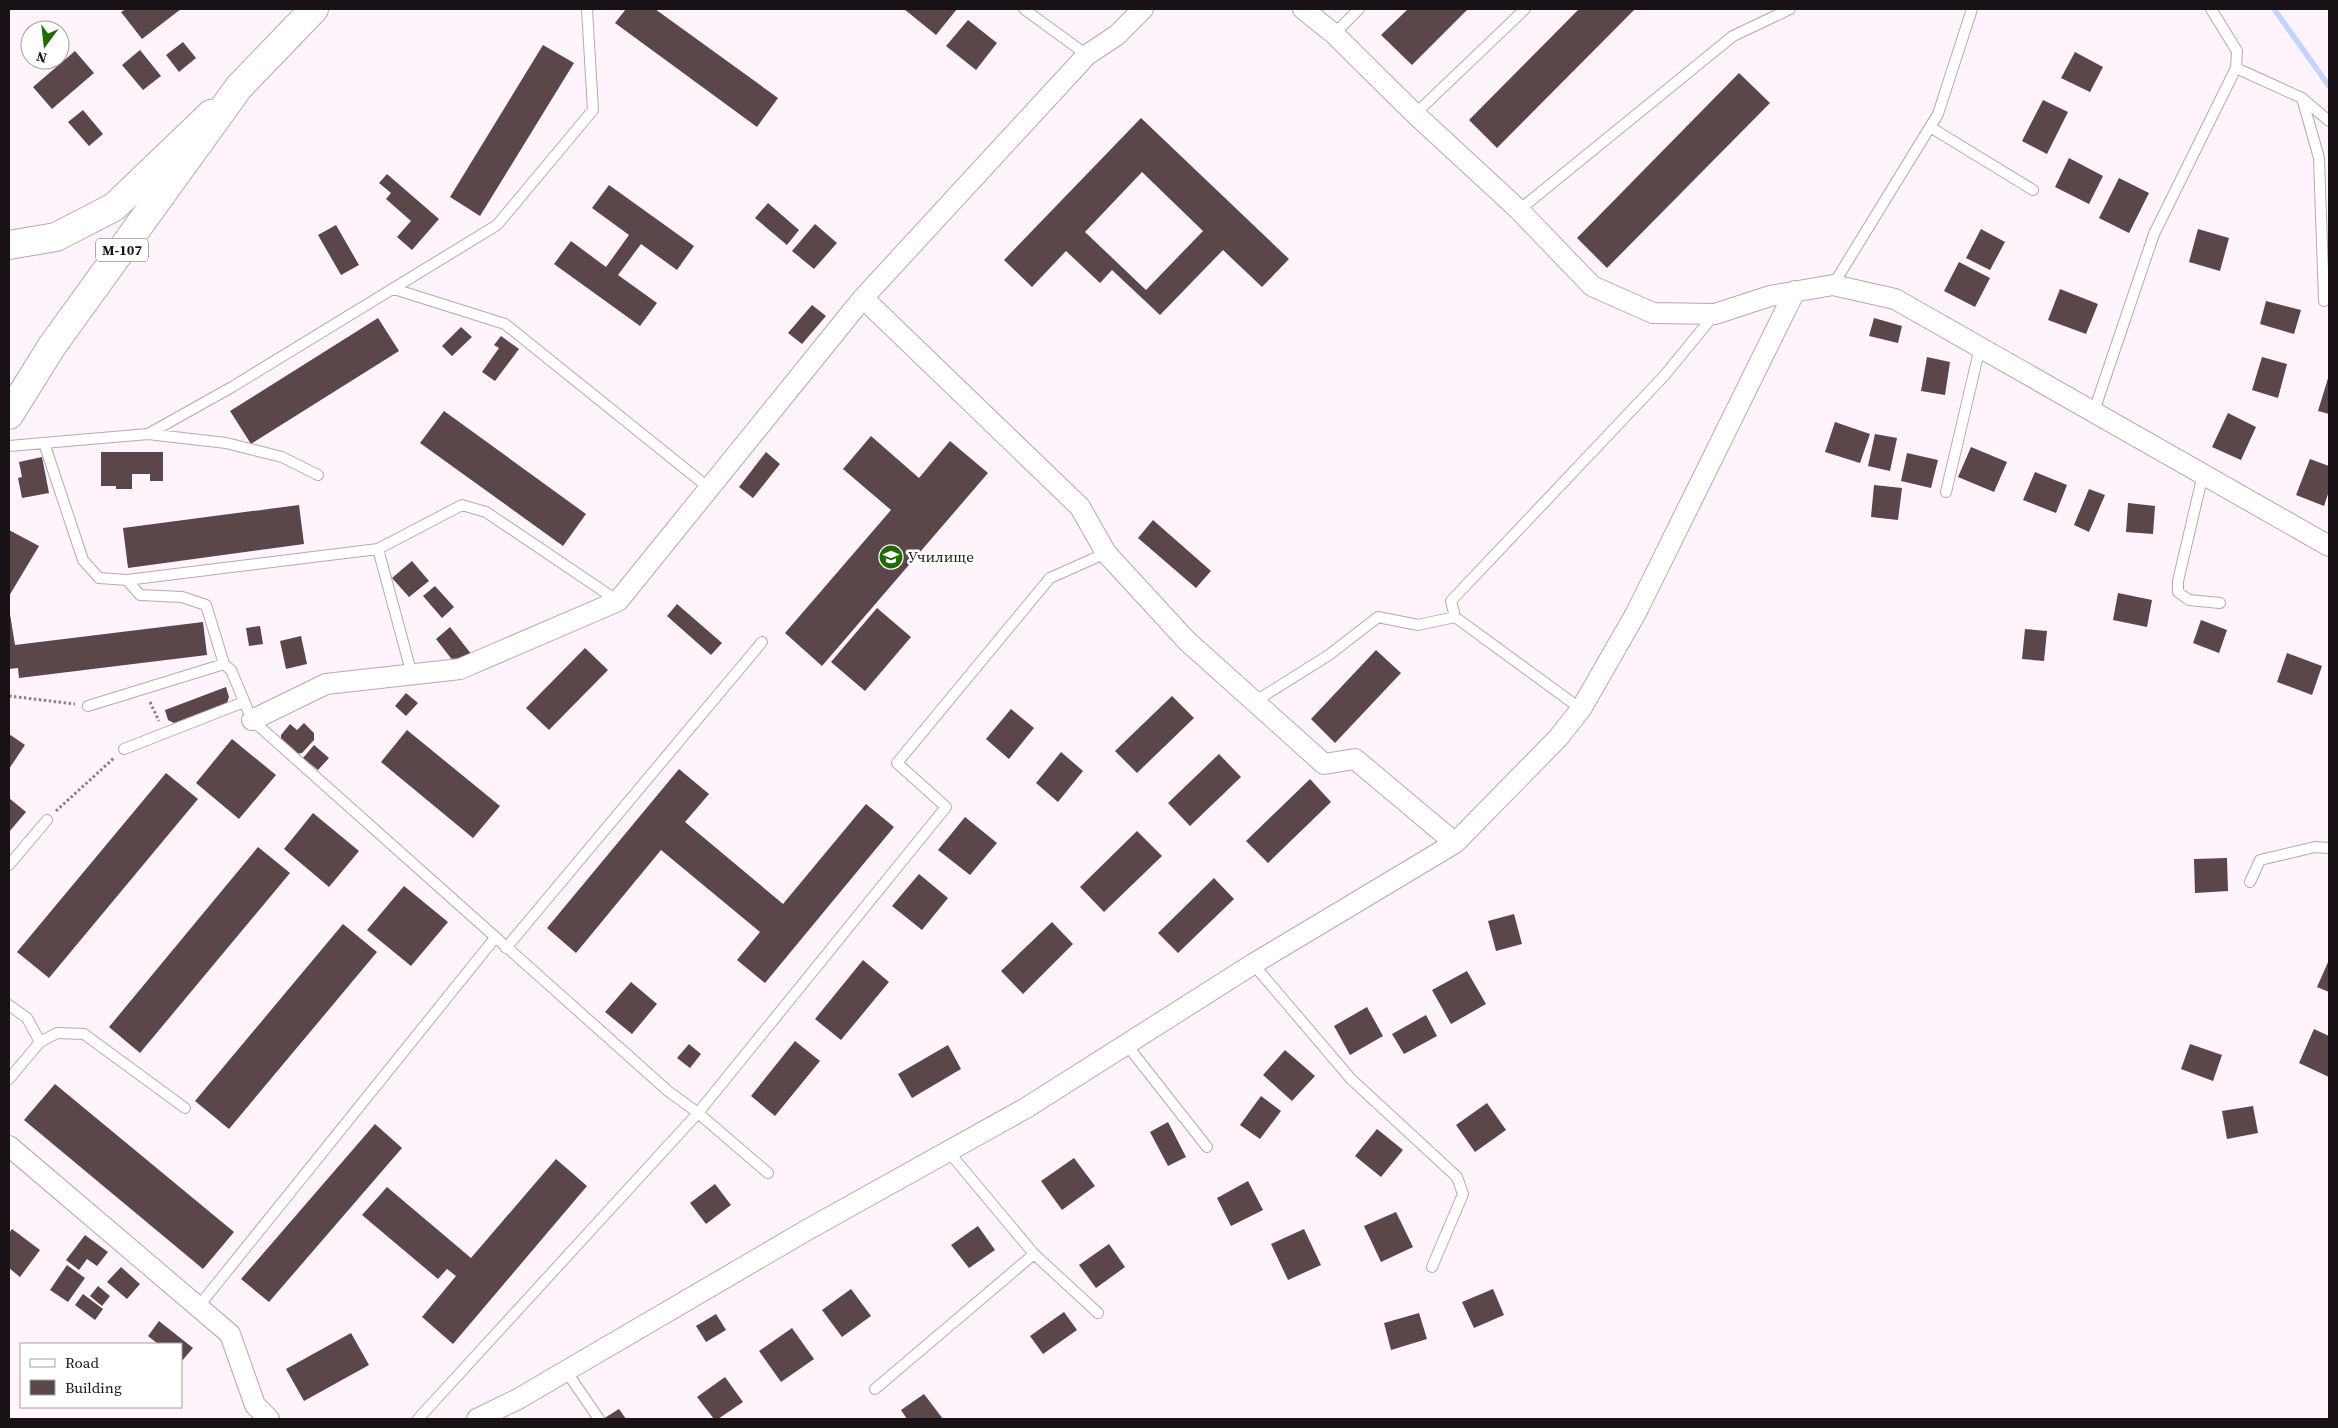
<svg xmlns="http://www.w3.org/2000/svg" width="2338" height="1428" font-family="'Source Serif 4',serif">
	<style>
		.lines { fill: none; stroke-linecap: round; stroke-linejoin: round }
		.stream { stroke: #c3d4fd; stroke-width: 5.5 }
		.building { fill: #5b464a; fill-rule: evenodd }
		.lane-casing { stroke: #b9a7b5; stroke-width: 12 }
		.street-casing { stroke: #b9a7b5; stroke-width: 22 }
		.secondary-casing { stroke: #b9a7b5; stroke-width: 30 }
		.primary-casing { stroke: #b9a7b5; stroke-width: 30 }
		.path { stroke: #8a8188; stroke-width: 3; stroke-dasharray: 2.5 2.5; stroke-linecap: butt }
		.lane { stroke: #fff; stroke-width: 10 }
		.street { stroke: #fff; stroke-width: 20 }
		.secondary { stroke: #fff; stroke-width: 28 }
		.primary { stroke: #fff; stroke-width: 28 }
		.labels { text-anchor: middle; stroke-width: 5; stroke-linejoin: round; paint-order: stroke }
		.shield { fill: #fff; stroke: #5d595d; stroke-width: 1 }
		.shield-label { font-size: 14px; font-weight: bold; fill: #181217 }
		.poi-label { font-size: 15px; fill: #181217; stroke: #fff; text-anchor: start }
	</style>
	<rect width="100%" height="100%" fill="#fff3fc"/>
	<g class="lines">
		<path class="stream" d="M2274 9 2329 86"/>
	</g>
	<path class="building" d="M126 9H181L142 39 121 12Z
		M626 9H655L778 98 757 127 615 23Z
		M904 9H957L936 35Z
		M1408 9H1468L1412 65 1381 35Z
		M1579 9H1635L1497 148 1469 120Z
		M968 20 997 43 976 70 946 46Z
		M183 42 196 58 179 72 166 55Z
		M543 45 574 63 480 216 450 197Z
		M140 50 161 76 143 90 122 65Z
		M75 51 94 73 52 109 33 87Z
		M2075 52 2103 67 2090 92 2061 78Z
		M1739 73 1770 103 1607 268 1577 238Z
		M2043 100 2068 112 2047 154 2022 141Z
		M83 110 103 134 89 146 68 122Z
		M1141 118 1289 259 1262 287 1223 250 1160 315 1112 270 1100 283 1066 251 1032 287 1004 260ZM1142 172 1203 231 1146 290 1085 232Z
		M2069 158 2103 176 2089 204 2055 187Z
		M387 174 439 219 412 250 397 237 411 221 386 199 391 193 379 183Z
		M2119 178 2149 193 2129 233 2099 218Z
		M609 185 694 246 677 270 641 244 618 275 657 303 640 326 554 264 571 241 606 267 629 235 592 208Z
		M768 203 799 230 787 245 755 218Z
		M815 224 837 243 814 269 792 251Z
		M336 225 359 265 341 275 318 235Z
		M1981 229 2005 242 1990 270 1966 258Z
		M2198 229 2229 238 2220 271 2189 262Z
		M1959 262 1990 278 1975 307 1944 291Z
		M2060 289 2098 304 2086 334 2048 320Z
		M2266 301 2301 310 2294 334 2260 324Z
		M812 305 826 316 802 344 788 333Z
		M378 318 399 351 251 444 230 411Z
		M1874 318 1902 326 1898 343 1869 336Z
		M461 327 472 337 452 356 442 346Z
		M501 336 519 349 495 381 482 372 499 348 494 345Z
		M1927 357 1950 362 1945 395 1921 391Z
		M2262 357 2287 364 2278 398 2252 390Z
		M2329 375V414L2318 411Z
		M444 411 586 514 563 546 420 443Z
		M2228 413 2256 427 2241 460 2212 447Z
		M1835 422 1870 434 1860 463 1825 452Z
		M1875 434 1897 438 1890 471 1868 466Z
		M871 436 919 478 950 441 988 473 822 666 785 633 891 510 843 469Z
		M1971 447 2007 462 1994 492 1958 477Z
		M101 452H163V481H150V474H132V489H116V486H101Z
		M766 452 780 464 753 498 739 487Z
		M1907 453 1938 460 1931 488 1901 481Z
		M42 457 49 493 22 498 18 478 22 477 19 462Z
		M2310 459 2329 466V491L2324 506 2296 495Z
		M2035 472 2067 485 2056 513 2023 500Z
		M1874 485 1902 488 1898 520 1871 517Z
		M2089 489 2105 495 2089 532 2074 525Z
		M2128 503 2155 506 2153 534 2126 532Z
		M299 505 304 544 128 568 123 528Z
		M1153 520 1211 571 1196 588 1138 538Z
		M9 530 39 546 9 596Z
		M412 561 429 581 409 597 392 578Z
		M435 586 454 607 442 618 423 596Z
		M2118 593 2152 600 2147 627 2113 620Z
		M677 604 722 643 711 655 667 616Z
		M9 608 15 645 203 622 207 655 19 678 18 668 9 669Z
		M877 608 911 637 865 691 831 662Z
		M2201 620 2227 630 2219 653 2193 643Z
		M260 626 263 644 249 646 246 628Z
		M450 627 472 655 457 666 436 639Z
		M2025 629 2047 631 2044 661 2022 659Z
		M301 636 307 664 286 669 280 641Z
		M585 648 608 670 549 730 526 708Z
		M1376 650 1401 673 1335 743 1311 719Z
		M2287 653 2322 666 2312 695 2277 682Z
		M226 687 229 697 227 703 174 723 168 720 165 710Z
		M406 693 418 703 406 716 395 706Z
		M1172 696 1194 718 1137 773 1115 751Z
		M1011 709 1034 728 1009 759 986 739Z
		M304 723 314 733V740L302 753 295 754 281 741V735L290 724 297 730Z
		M407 730 500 806 473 838 381 762Z
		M9 734 25 745 9 769Z
		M232 739 276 775 239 819 196 783Z
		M314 745 329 758 318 770 303 758Z
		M1061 752 1083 771 1058 802 1036 783Z
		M1219 754 1241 777 1190 826 1168 803Z
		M679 769 709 794 685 822 783 904 866 804 894 827 765 983 737 960 760 932 661 850 576 953 547 928Z
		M166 773 198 799 49 978 17 952Z
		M1310 779 1331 802 1268 863 1246 841Z
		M9 798 26 812 9 832Z
		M313 813 359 851 329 887 284 849Z
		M965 817 997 843 970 875 938 850Z
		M1137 831 1162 856 1104 912 1080 887Z
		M258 847 290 873 140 1053 109 1027Z
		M2227 858 2228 891 2195 893 2194 859Z
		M919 874 948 898 922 930 892 906Z
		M1214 878 1234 899 1178 953 1158 933Z
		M404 886 448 922 411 966 367 930Z
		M1514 914 1522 944 1496 951 1488 921Z
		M1052 922 1073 944 1023 994 1001 971Z
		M343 924 377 952 229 1129 195 1101Z
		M863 960 889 982 841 1040 815 1019Z
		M2329 960V992L2317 987Z
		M1467 971 1486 1004 1451 1024 1432 990Z
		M631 982 657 1004 632 1034 605 1012Z
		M1367 1007 1383 1036 1350 1055 1334 1026Z
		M1426 1015 1437 1036 1404 1054 1392 1034Z
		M2314 1029 2329 1036V1077L2299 1063Z
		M795 1041 820 1061 775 1116 751 1096Z
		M689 1044 701 1054 690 1068 677 1058Z
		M2190 1044 2222 1055 2213 1081 2181 1069Z
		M948 1045 961 1069 912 1098 898 1074Z
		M1285 1050 1315 1076 1292 1101 1263 1075Z
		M55 1084 234 1232 203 1269 24 1120Z
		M1261 1096 1281 1111 1260 1139 1240 1125Z
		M1487 1103 1506 1130 1475 1152 1456 1125Z
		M2253 1106 2258 1133 2227 1139 2222 1111Z
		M1168 1122 1186 1157 1168 1166 1150 1132Z
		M375 1124 402 1148 269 1302 241 1279Z
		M1377 1129 1403 1150 1381 1177 1355 1156Z
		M1074 1158 1095 1186 1062 1210 1041 1181Z
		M556 1159 587 1186 453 1344 422 1317 456 1276 447 1269 438 1279 362 1215 387 1187 471 1258Z
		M1248 1181 1263 1210 1231 1226 1217 1198Z
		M715 1184 731 1205 706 1224 690 1203Z
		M1396 1212 1413 1247 1381 1262 1364 1226Z
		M978 1226 995 1250 969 1268 951 1245Z
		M12 1229 40 1250 20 1277 9 1268V1233Z
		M1304 1229 1321 1265 1288 1280 1271 1244Z
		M85 1235 108 1252 97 1266 87 1259 79 1270 66 1260Z
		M1109 1244 1125 1267 1096 1288 1079 1265Z
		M67 1265 85 1278 68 1302 50 1290Z
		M121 1267 140 1284 127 1299 107 1282Z
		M98 1286 110 1296 102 1306 90 1296Z
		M851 1289 871 1316 842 1337 822 1310Z
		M1493 1289 1504 1315 1474 1328 1462 1302Z
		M83 1294 103 1309 95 1320 75 1305Z
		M1064 1312 1077 1330 1043 1354 1030 1336Z
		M1419 1313 1427 1339 1391 1350 1384 1323Z
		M716 1314 726 1330 706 1342 696 1326Z
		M159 1321 193 1348 181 1362V1344H158L148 1336Z
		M792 1328 814 1359 781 1382 759 1351Z
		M351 1333 369 1365 304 1401 286 1369Z
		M725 1377 743 1402 718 1419H714L697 1397Z
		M924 1394 943 1419H907L901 1410Z
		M619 1409 626 1419H603Z"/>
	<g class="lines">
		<defs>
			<path id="lane" d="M1024 9 1087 55
				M1334 34 1359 9
				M2236 68 2302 98 2329 121
				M2302 98 2319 158 2324 301
				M1415 114 1525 9
				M1930 127 2033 190
				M1519 210 1733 36 1790 9
				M1833 285 1938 114 1972 9
				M394 289 505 324 709 488
				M2094 411 2154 234 2236 68 2237 51 2211 9
				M148 434 226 443 282 457 318 475
				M44 443 83 560 99 578 127 580 378 549 462 505 486 512 618 601
				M9 446 148 434 232 387 497 225 593 110 587 9
				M2203 474 2178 581V592L2189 600 2220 603
				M1946 492 1980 347
				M378 549 412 675
				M127 580 140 595 182 597 206 605 224 664
				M1254 702 1329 655 1378 617 1418 625 1455 617
				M88 706 224 664 231 670 252 720 668 1091 698 1113 768 1173
				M1581 709 1455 617 1451 601 1664 376 1714 315
				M124 749 244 702
				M9 865 47 820
				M2250 882 2260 860 2315 847 2329 848
				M506 948 762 642
				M1253 964 1351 1079 1457 1177 1463 1194 1432 1267
				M9 1005 27 1018 40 1042
				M1126 1044 1207 1147
				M9 1079 40 1042 57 1033 84 1034 185 1108
				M948 1151 1034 1254 1098 1313
				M198 1307 495 938
				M566 1371 599 1419
				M875 1389 1034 1254
				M418 1419 698 1113 946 807 897 763 1050 578 1106 553"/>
			<path id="street" d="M1303 9 1334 34 1415 114 1519 210 1592 286 1653 313 1715 314 1770 296 1833 285 1895 299 2329 546
				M863 298 1080 507 1106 553 1187 641 1324 764 1355 759 1455 843
				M252 720 326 684 460 669 618 601 863 298 1087 55 1117 35 1143 9
				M9 1146 230 1334 255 1405 269 1419
				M477 1419 518 1399 807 1230 1026 1108 1253 964 1455 843 1558 738 1581 709 1636 613 1795 291"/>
			<path id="secondary" d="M9 245 56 237 114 207 211 114"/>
			<path id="primary" d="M9 415 52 346 239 87 314 9"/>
		</defs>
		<use href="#lane" class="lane-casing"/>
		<use href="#street" class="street-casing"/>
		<use href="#secondary" class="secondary-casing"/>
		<use href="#primary" class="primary-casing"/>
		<path class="path" d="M9 696 75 704
			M150 702 159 721
			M56 811 114 758"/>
		<use href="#lane" class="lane"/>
		<use href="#street" class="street"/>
		<use href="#secondary" class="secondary"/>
		<use href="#primary" class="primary"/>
	</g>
	<defs>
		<symbol id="school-disc" viewBox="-11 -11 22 22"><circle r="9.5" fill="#226a04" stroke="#fff"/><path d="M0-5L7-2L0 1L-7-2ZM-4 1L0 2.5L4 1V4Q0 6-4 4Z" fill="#fff"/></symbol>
	</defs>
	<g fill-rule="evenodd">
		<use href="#school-disc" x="877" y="543" width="28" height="28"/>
	</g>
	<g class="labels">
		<rect class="shield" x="96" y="238.5" width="52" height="23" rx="4"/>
		<g class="shield-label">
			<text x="122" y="255">М-107</text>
		</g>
		<g class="poi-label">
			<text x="908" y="562">Училище</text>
		</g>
	</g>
	<rect width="2338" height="1428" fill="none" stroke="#181217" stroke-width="20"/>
	<rect x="20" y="1343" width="162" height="65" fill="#ffffff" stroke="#a3a0a2"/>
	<rect x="30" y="1359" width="25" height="8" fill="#ffffff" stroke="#a3a0a2"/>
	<text x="65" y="1368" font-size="15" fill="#181217">Road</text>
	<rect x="30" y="1380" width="25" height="15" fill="#5b464a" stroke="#a3a0a2"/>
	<text x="65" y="1393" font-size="15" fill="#181217">Building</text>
	<g transform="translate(45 45) rotate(195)"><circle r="24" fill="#ffffff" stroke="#a3a0a2"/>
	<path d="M0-4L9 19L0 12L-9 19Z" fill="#226a04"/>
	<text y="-8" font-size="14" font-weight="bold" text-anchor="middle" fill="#181217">N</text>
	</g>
</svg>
